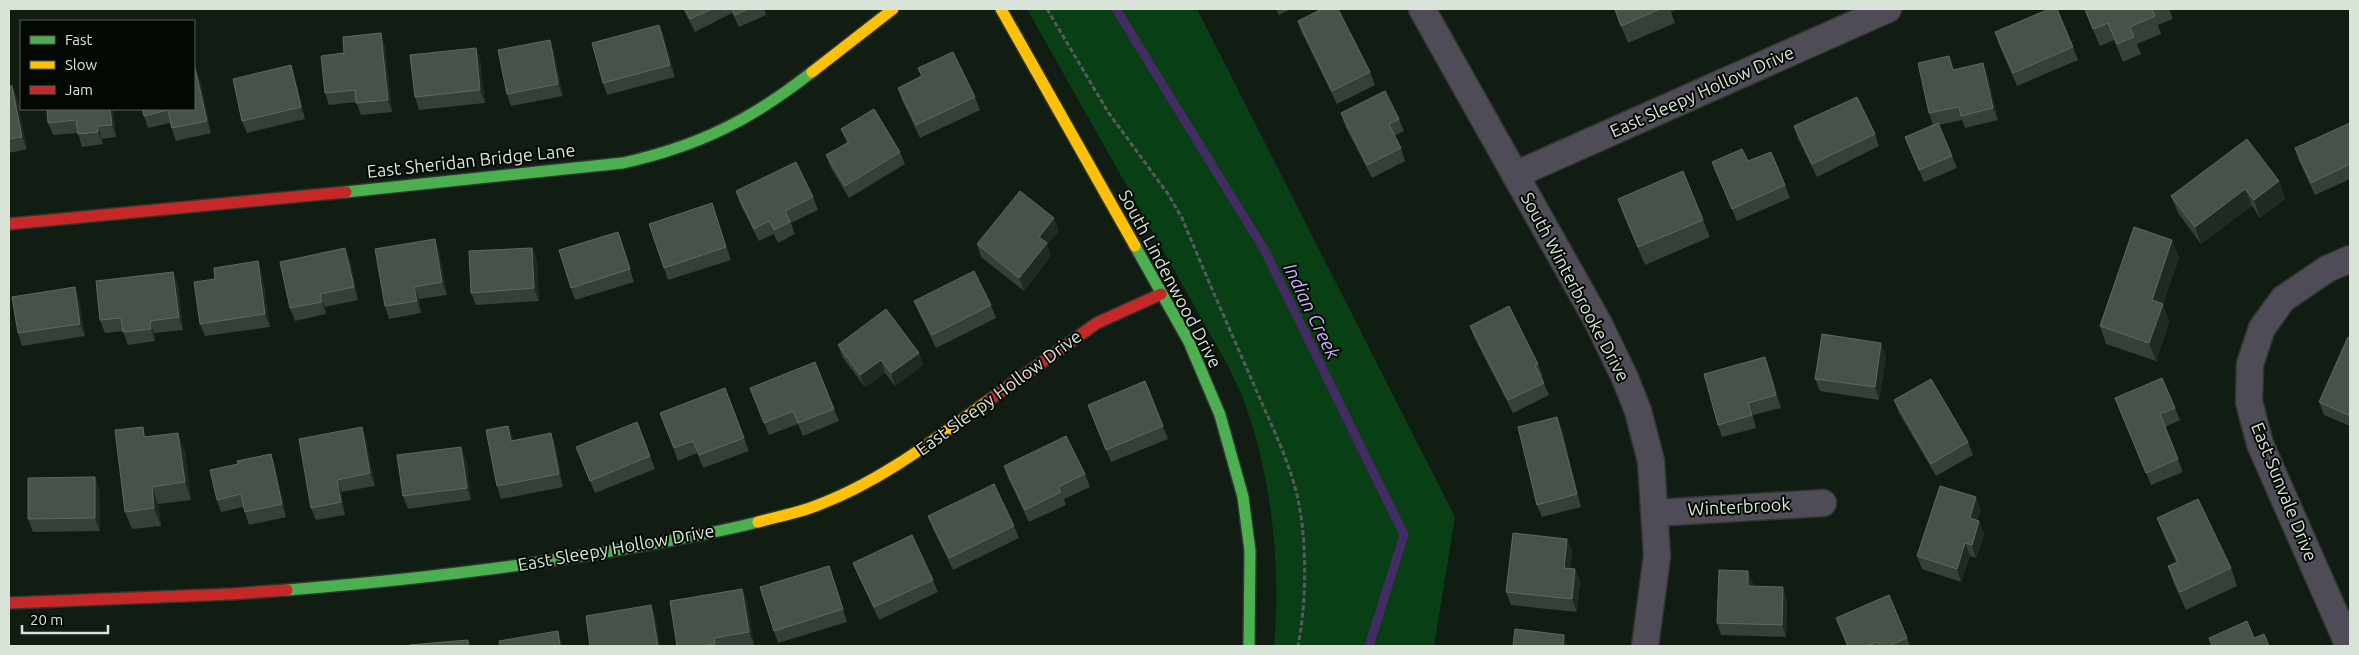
<svg xmlns="http://www.w3.org/2000/svg" width="2359" height="655" font-family="Ubuntu,sans-serif">
	<style>
		.park { fill: #083f14 }
		.lines { fill: none; stroke-linecap: round; stroke-linejoin: round }
		.stream { stroke: #422c63; stroke-width: 9 }
		.street-casing { stroke: #2e372f; stroke-width: 29 }
		.fast-casing { stroke: #2e372f; stroke-width: 14 }
		.slow-casing { stroke: #2e372f; stroke-width: 14 }
		.jam-casing { stroke: #2e372f; stroke-width: 14 }
		.path { stroke: #595a5e; stroke-width: 3; stroke-dasharray: 5 2.5; stroke-linecap: butt }
		.street { stroke: #4f4c58; stroke-width: 26 }
		.fast { stroke: #4caf50; stroke-width: 11 }
		.slow { stroke: #ffc107; stroke-width: 11 }
		.jam { stroke: #c62828; stroke-width: 11 }
		.wall { fill: #374038 }
		.shaded-wall { fill: #212a22 }
		.building { fill: #485249; stroke: #5f6960 }
		.labels { text-anchor: middle; stroke-width: 4; stroke-linejoin: round; paint-order: stroke }
		.street-label { font-size: 18px; fill: #d8e4d8; stroke: #030803 }
		.water-label { font-size: 19px; font-style: italic; fill: #cdb3fe; stroke: #030803 }
	</style>
	<rect width="100%" height="100%" fill="#111c12"/>
	<path class="park" d="M1027 9H1197L1455 517 1434 646H1274C1281 567 1272 479 1245 404 1240 389 1232 376 1226 362Z"/>
	<g class="lines">
		<path class="stream" d="M1116 9 1265 251 1404 535 1369 646"/>
		<defs>
			<path id="street" d="M1422 9 1598 322 1625 378 1638 411 1651 461 1657 556 1645 646
				M1515 175 1888 9
				M1655 513 1823 503
				M2349 646 2260 444 2249 402 2250 364 2262 328 2283 299 2327 269 2350 259"/>
			<path id="fast" d="M346 192 623 163C699 146 751 120 812 72
				M1135 246 1189 342 1220 415 1243 497 1250 551 1249 646
				M287 590C398 581 507 569 617 550 664 542 711 534 758 522"/>
			<path id="slow" d="M1001 9 1135 246
				M812 72 893 9
				M758 522C775 517 793 514 810 508 876 485 933 441 989 400"/>
			<path id="jam" d="M9 224 346 192
				M989 400 1097 323 1161 294
				M9 603 231 594 287 590"/>
		</defs>
		<use href="#street" class="street-casing"/>
		<use href="#fast" class="fast-casing"/>
		<use href="#slow" class="slow-casing"/>
		<use href="#jam" class="jam-casing"/>
		<path class="path" d="M1047 9 1108 112 1168 194 1182 218C1205 274 1230 330 1254 385 1271 425 1293 467 1300 510 1307 551 1306 606 1298 646"/>
		<use href="#street" class="street"/>
		<use href="#fast" class="fast"/>
		<use href="#slow" class="slow"/>
		<use href="#jam" class="jam"/>
	</g>
	<path class="wall" d="M683 9H764L766 15 739 27 732 13 695 32Z
		M1276 9H1291L1279 15Z
		M1614 9H1678L1671 12 1675 23 1628 43Z
		M2084 9H2169L2173 19 2158 25 2161 34 2137 44 2141 54 2123 62 2114 40 2100 46Z
		M1298 21 1370 72 1375 85 1337 104 1302 33Z
		M659 25 664 37 675 77 607 95 603 83Z
		M1995 32 2073 47 2078 60 2017 86 1999 45Z
		M550 40 554 52 563 96 511 106 507 94Z
		M385 46 392 112 361 115 356 102 329 105 325 93 344 53Z
		M476 48 480 60 485 103 419 110 415 97Z
		M918 68 975 97 980 110 920 138 902 100 898 88 921 76Z
		M1954 70 1988 76 1998 120 1965 128 1962 120 1939 125 1957 168 1924 182 1905 137 1933 125 1929 113Z
		M295 78 305 119 247 133 242 121Z
		M200 80 211 133 176 141 170 123 148 128 144 116Z
		M9 86 17 98 27 149 9 153Z
		M113 109 116 137 102 139 103 144 82 147 78 133 53 135 48 123Z
		M1341 113 1399 119 1404 131 1394 136 1401 148 1405 161 1372 178 1345 126Z
		M2350 123V179L2315 195 2299 161 2295 148Z
		M1794 126 1875 134 1879 146 1817 177 1798 139Z
		M841 129 900 152 905 164 849 198 831 168 826 155 847 143Z
		M1712 162 1785 185 1790 198 1737 221Z
		M2279 181 2285 199 2260 218 2252 206 2201 244 2178 213 2171 196Z
		M736 191 813 197 818 210 791 223 795 234 778 243 774 234 759 241 740 204Z
		M1618 199 1703 220 1710 237 1645 265 1624 216Z
		M716 216 731 260 668 280 664 268Z
		M1059 231 1047 245 1051 256 1024 291 981 257 977 244Z
		M618 232 634 282 575 300 571 288Z
		M2172 240 2179 258 2163 304 2169 322 2156 361 2106 344 2100 326Z
		M532 248 537 260 539 301 476 305 471 293Z
		M439 251 447 295 419 299 421 313 389 319 385 306Z
		M350 260 358 300 325 307 326 314 295 321 290 308Z
		M258 261 262 274 270 327 205 336 200 324Z
		M173 272 178 284 183 330 154 333 155 341 128 345 123 331 105 333 100 320Z
		M79 299 85 336 22 346 18 333Z
		M914 301 991 305 996 318 936 348 919 313Z
		M1470 326 1538 364 1543 377H1541L1549 395 1513 413 1475 339Z
		M2350 338V426L2324 415 2319 402Z
		M838 345 919 353 923 365 895 386 885 373 865 387 843 358Z
		M1886 356 1879 400 1820 391 1815 379Z
		M1770 370 1781 408 1753 415 1756 428 1722 437 1718 425Z
		M725 388 749 451 703 468 697 453 678 461 660 413Z
		M750 388 834 409 839 421 803 436 798 424 769 435Z
		M2115 398 2175 408 2180 420 2165 427 2183 472 2151 485Z
		M1894 400 1968 442 1973 455 1936 476 1899 413Z
		M1088 405 1163 426 1168 439 1111 462Z
		M508 426 513 440 555 445 563 487 501 499 497 486Z
		M362 427 366 440 375 486 341 492 345 515 316 520 311 508Z
		M1562 429 1581 507 1542 517 1537 505Z
		M147 437 185 451 191 500 158 504 161 526 132 529 125 512Z
		M576 447 650 456 655 469 595 493Z
		M271 454 275 466 286 517 249 525 243 507 221 512 217 500 238 464Z
		M466 459 471 500 408 509 403 496Z
		M1004 466 1085 474 1090 487 1064 499 1066 505 1029 522 1008 478Z
		M99 489 100 531 33 532 28 519Z
		M1981 510 1977 520 1979 521 1984 534 1976 558 1970 556 1961 582 1922 569 1917 556Z
		M928 516 1014 526 1019 538 953 570 933 529Z
		M2157 518 2231 568 2237 586 2186 610 2174 584 2168 566 2176 562 2164 536Z
		M1567 539 1572 551 1570 568 1575 569 1580 581 1577 612 1511 605 1506 592Z
		M853 563 933 580 938 592 879 620 858 575Z
		M833 578 847 622 778 643 774 631Z
		M1753 583V586L1787 599 1786 637 1721 635 1717 623Z
		M742 589 747 602 754 645 744 646H677Z
		M1836 618 1907 638 1910 646H1847Z"/>
	<path class="shaded-wall" d="M659 25 664 37 675 77 670 65Z
		M381 33 385 46 392 112 388 100Z
		M550 40 554 52 563 96 558 84Z
		M476 48 480 60 485 103 480 90Z
		M1983 63 1988 76 1998 120 1993 108Z
		M291 65 295 78 305 119 301 107Z
		M195 68 200 80 211 133 207 121Z
		M12 86 17 98 27 149 22 137Z
		M110 109H113L116 137 112 125Z
		M98 126 102 139 103 144 98 132Z
		M2279 181 2285 199 2260 218 2254 200Z
		M2245 189 2252 206 2201 244 2195 227Z
		M1054 218 1059 231 1047 245 1051 256 1024 291 1019 278 1039 237Z
		M618 232 623 244 634 282 630 269Z
		M435 239 439 251 447 295 442 282Z
		M2172 240 2179 258 2158 318 2152 300Z
		M345 248 350 260 358 300 354 287Z
		M532 248 537 260 539 301 534 288Z
		M258 261 262 274 270 327 265 314Z
		M173 272 178 284 183 330 179 317Z
		M75 287 79 299 85 336 80 324Z
		M414 287 419 299 421 313 417 301Z
		M320 294 325 307 326 314 322 302Z
		M2163 304 2169 322 2156 361 2149 343Z
		M150 321 154 333 155 341 151 329Z
		M1881 343 1886 356 1879 400 1875 387Z
		M919 353 923 365 895 386 891 373Z
		M1765 357 1770 370 1781 408 1776 395Z
		M881 360 885 373 865 387 860 375Z
		M1748 403 1753 415 1756 428 1752 415Z
		M1557 417 1562 429 1581 507 1577 494Z
		M508 426 513 438 516 453 511 441Z
		M143 427 149 444 144 437Z
		M362 427 366 440 375 486 370 473Z
		M178 433 185 451 191 500 185 482Z
		M551 433 555 445 563 487 559 474Z
		M461 447 466 459 471 500 467 488Z
		M271 454 275 466 286 517 282 504Z
		M95 477 99 489 100 531 95 518Z
		M337 480 341 492 345 515 341 502Z
		M152 487 158 504 161 526 154 508Z
		M1976 497 1981 510 1974 531 1970 518Z
		M1979 521 1984 534 1976 558 1972 545Z
		M1567 539 1572 551 1569 580 1564 568Z
		M1965 543 1970 556 1961 582 1957 569Z
		M1575 569 1580 581 1577 612 1572 599Z
		M1748 571 1753 583 1752 599 1748 586Z
		M1783 587 1787 599 1786 637 1782 625Z
		M742 589 747 602 754 645 749 632Z
		M651 605 656 618 660 646H658Z
		M558 631 563 646H560Z
		M1564 635 1568 646H1563Z"/>
	<path class="building" d="M685 9H712L690 19Z
		M732 9H748L735 15Z
		M1322 9H1338L1370 72 1332 91 1298 21Z
		M1615 9H1660L1621 26Z
		M2049 9H2057L2073 47 2013 73 1995 32Z
		M2085 9H2152L2155 16 2130 27 2134 37 2117 44 2108 23 2093 29Z
		M659 25 670 65 603 83 592 43Z
		M381 33 388 100 356 103 355 90 325 93 321 56 344 53 343 37Z
		M550 40 558 84 507 94 498 50Z
		M476 48 480 90 415 97 410 55Z
		M953 52 975 97 916 125 898 88 922 76 918 68Z
		M1949 56 1953 70 1983 63 1993 108 1961 116 1959 107 1929 113 1918 63Z
		M291 65 301 107 242 121 233 79Z
		M194 68H195L207 121 172 128 168 110 144 116 142 109H194Z
		M9 86H12L22 137 9 139Z
		M1385 91 1399 119 1389 124 1401 148 1367 165 1341 113Z
		M1857 97 1875 134 1812 164 1794 126Z
		M47 109H110L112 125 98 126V132L78 134 76 120 48 123Z
		M874 109 900 152 845 186 826 155 849 142 841 129Z
		M1938 123 1952 156 1919 170 1905 137Z
		M2350 123V164L2311 183 2295 148Z
		M2247 139 2279 181 2254 200 2245 189 2195 227 2171 196Z
		M1742 149 1748 161 1771 152 1785 185 1732 209 1712 162Z
		M796 162 813 197 785 211 790 222 774 230 769 221 754 229 736 191Z
		M1683 171 1703 220 1638 247 1618 199Z
		M1020 191 1054 218 1039 237 1047 243 1019 278 977 244Z
		M712 203 726 247 664 268 649 224Z
		M2134 227 2172 240 2152 300 2163 304 2149 343 2100 326Z
		M618 232 630 269 571 288 559 250Z
		M435 239 442 282 414 287 417 301 385 306 375 249Z
		M345 248 354 287 320 294 322 302 290 308 280 262Z
		M532 248 534 288 471 293 469 251Z
		M258 261 265 314 200 324 194 282 215 279 214 268Z
		M974 271 991 305 932 335 914 301Z
		M173 272 179 317 150 321 151 329 123 332 121 318 100 320 96 281Z
		M75 287 80 324 18 333 12 297Z
		M1509 306 1538 364 1535 366 1544 383 1508 400 1470 326Z
		M886 309 919 353 891 373 881 360 860 375 838 345Z
		M1822 334 1881 343 1875 387 1815 379Z
		M2348 337 2350 338V416L2319 402Z
		M1765 357 1776 395 1748 403 1752 415 1718 425 1704 374Z
		M815 362 834 409 798 423 793 411 764 423 750 388Z
		M2162 378 2175 408 2160 414 2178 459 2146 473 2115 398Z
		M1931 379 1968 442 1931 464 1894 400Z
		M1145 381 1163 426 1106 450 1088 405Z
		M725 388 744 438 699 455 693 441 674 448 660 413Z
		M1557 417 1577 494 1537 505 1518 427Z
		M637 422 650 456 590 481 576 447Z
		M508 426 511 441 551 433 559 474 497 486 486 430Z
		M143 427 144 437 178 433 185 482 152 487 154 508 125 512 115 430Z
		M362 427 370 473 337 480 341 502 311 508 299 439Z
		M1066 436 1085 474 1058 487 1061 492 1025 510 1004 466Z
		M461 447 467 488 403 496 397 455Z
		M271 454 282 504 245 512 241 494 217 500 210 470 238 464 237 461Z
		M95 477V518L28 519V478Z
		M994 484 1014 526 949 558 928 516Z
		M1940 486 1976 497 1970 518 1979 521 1972 545 1965 543 1957 569 1917 556Z
		M2198 499 2231 568 2180 592 2168 566 2178 562 2157 518Z
		M1513 533 1567 539 1564 568 1575 569 1572 599 1506 592Z
		M912 535 933 580 874 607 853 563Z
		M829 566 843 609 774 631 760 587Z
		M1719 570 1748 571V586L1783 587 1782 625 1717 623Z
		M742 589 749 632 714 638 715 644 703 646H677L670 601Z
		M1889 595 1907 638 1888 646H1879L1877 642 1867 646H1848L1836 618Z
		M651 605 658 646H590L586 616Z
		M2247 621 2254 638 2264 634 2269 646H2212L2209 638Z
		M1515 629 1564 635 1563 646H1513Z
		M558 631 560 646H500L499 641Z
		M468 640 469 646H409V645Z"/>
	<g class="labels">
		<g class="street-label">
			<text transform="translate(1702 92) rotate(-24)" y="6">East Sleepy Hollow Drive</text>
			<text transform="translate(471 161) rotate(-6)" y="6">East Sheridan Bridge Lane</text>
			<text transform="translate(1170 279) rotate(62)" y="6">South Lindenwood Drive</text>
			<text transform="translate(1575 287) rotate(62)" y="6">South Winterbrooke Drive</text>
			<text transform="translate(999 393) rotate(-36)" y="6">East Sleepy Hollow Drive</text>
			<text transform="translate(2284 492) rotate(68)" y="6">East Sunvale Drive</text>
			<text transform="translate(1739 507) rotate(-3)" y="6">Winterbrook</text>
			<text transform="translate(616 548) rotate(-10)" y="6">East Sleepy Hollow Drive</text>
		</g>
		<g class="water-label">
			<text transform="translate(1312 311) rotate(64)" y="7">Indian Creek</text>
		</g>
	</g>
	<rect width="2359" height="655" fill="none" stroke="#d8e4d8" stroke-width="20"/>
	<rect x="20" y="20" width="175" height="90" fill="#030803" stroke="#586058"/>
	<rect x="30" y="36" width="25" height="8" fill="#4caf50" stroke="#586058"/>
	<text x="65" y="45" font-size="15" fill="#d8e4d8">Fast</text>
	<rect x="30" y="61" width="25" height="8" fill="#ffc107" stroke="#586058"/>
	<text x="65" y="70" font-size="15" fill="#d8e4d8">Slow</text>
	<rect x="30" y="86" width="25" height="8" fill="#c62828" stroke="#586058"/>
	<text x="65" y="95" font-size="15" fill="#d8e4d8">Jam</text>
	<path d="M22 625v8h86v-8" fill="none" stroke="#d8e4d8" stroke-width="2.5"/>
	<text x="30" y="625" font-size="15" fill="#d8e4d8" stroke="#030803" stroke-width="4" paint-order="stroke">20 m</text>
</svg>
